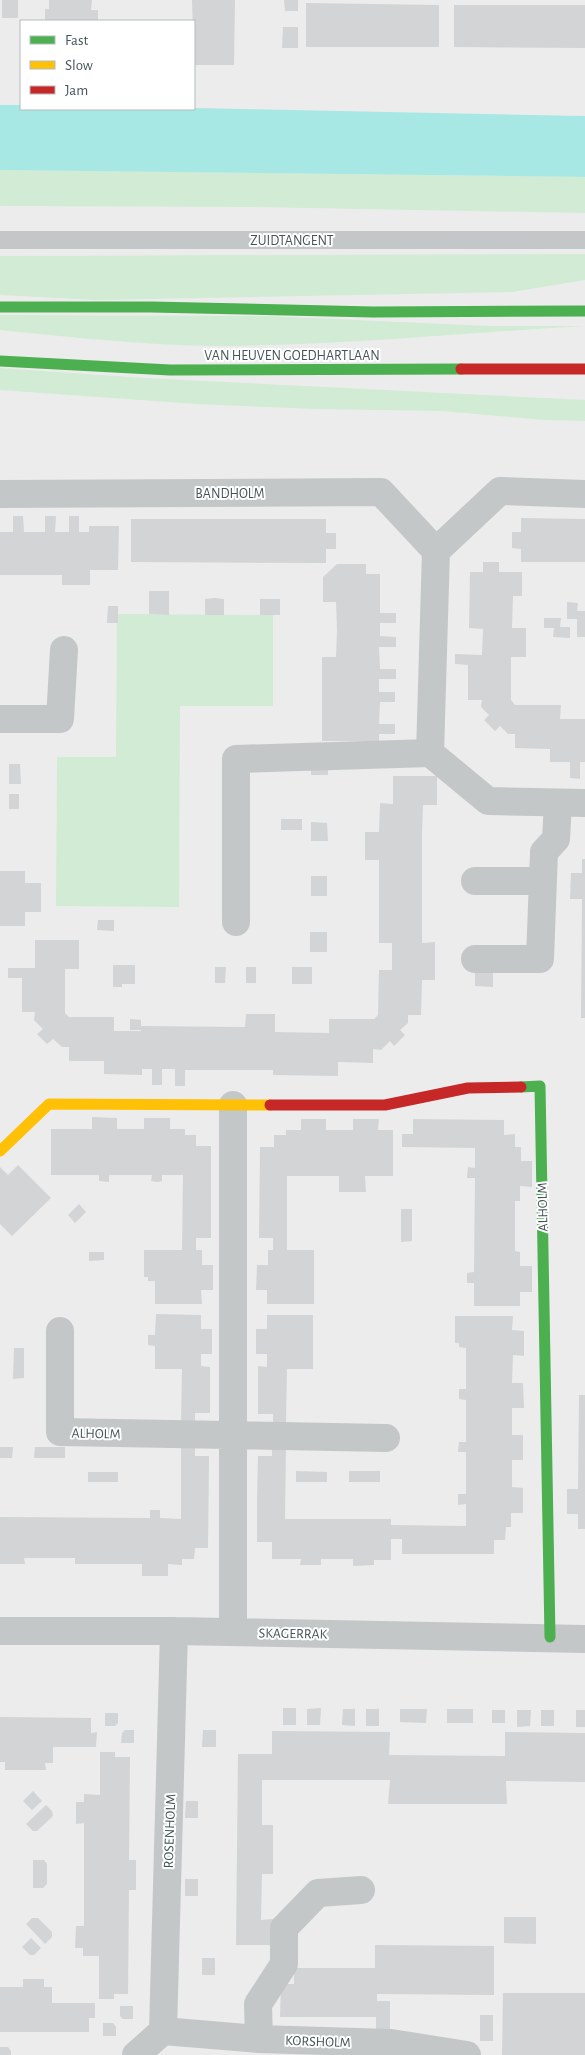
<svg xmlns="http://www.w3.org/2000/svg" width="585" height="2055" font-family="'Alegreya Sans',sans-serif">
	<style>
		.green { fill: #d1ebd4 }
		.water { fill: #a7e8e4 }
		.building { fill: #d3d4d5 }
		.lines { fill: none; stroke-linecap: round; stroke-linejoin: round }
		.lane { stroke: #c4c7c8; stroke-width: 18 }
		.street { stroke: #c4c7c8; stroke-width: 28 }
		.fast { stroke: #4caf50; stroke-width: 11 }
		.slow { stroke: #ffc107; stroke-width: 11 }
		.jam { stroke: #c62828; stroke-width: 11 }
		.labels { text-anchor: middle; stroke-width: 4; stroke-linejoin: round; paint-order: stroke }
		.street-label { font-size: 14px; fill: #455458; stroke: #fff }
	</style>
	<rect width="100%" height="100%" fill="#edecec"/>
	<path class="green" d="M0 170 585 177V213L254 207 0 206Z
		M585 254V280L512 292 97 300 0 295V256Z
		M0 315 266 316 489 326H585C460 333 336 346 211 346 141 345 70 337 0 330Z
		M0 368 144 378 585 400V421L545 420 443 411 315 409 197 404 0 390Z
		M117 614 273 615V706H180L179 907 56 906 57 757H116Z"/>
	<path class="water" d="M0 105H21V109L194 108 585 116V177L0 170Z"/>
	<path class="building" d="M2 0H18V18H2Z
		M49 0H92L91 10H98V21H45V9H49Z
		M192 0H235L234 65H194Z
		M284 0H298V11H285Z
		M306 3 439 5V47H306Z
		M454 5H585V48L454 47Z
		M283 27H298V48H282Z
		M13 516H23L24 532H45V516H56L55 532H69V516H79V532H89V526H119L118 570H90V585H62V575H0V532H13Z
		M521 518 585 519V562H521V549L512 548V532H521Z
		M131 519H326V533H336V549H326V563L131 562Z
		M483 562H499V572H522V596H513L512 628H526V657H511V700L515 705H561L560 719H585V762H580V779L570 778V762H550V749L515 748V734H508L500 726 495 731 484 720 489 715 481 707 482 700H468V665L455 664V654L482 655 483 629 469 628 470 572H483Z
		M337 564H366V574H380V613H396V623H380V636L396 637V647H379L380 669H396V679H379V692H395V702H380L379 724H395V734H379V741H322V657H336L337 630 336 602H323V577Z
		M149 591H169V615L149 614Z
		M215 598 224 599V615H205V599Z
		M260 599H280V615H260Z
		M567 602 578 603 577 611H585V637H577V619H567Z
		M108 606H118V623H107Z
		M544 618H561L560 627H570V638L553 637 554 628H544Z
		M9 764H20L21 784H9Z
		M311 765H328V775H311Z
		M393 776H437V805H423L422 832V943L435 942V980H422L421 1015H408V1023L400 1030 405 1035 394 1046 390 1041 381 1050 373 1049V1063L338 1062V1076L273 1075V1070H185V1086H175V1069H162V1085H152V1069H142V1075L104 1074V1061H69V1047H62L53 1039 47 1044 37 1034 43 1029 34 1020 35 1012H22V978H8V968H35V940H79V969H65V1013L69 1017H114V1031H141V1030H130V1019L141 1020V1026L245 1027 246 1014H275V1032L329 1033V1019H374L378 1015 379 970H392V943H379V860H365V832H379L380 803 393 804Z
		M9 794H19V809H9Z
		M281 819H302V830H281Z
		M311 822 327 823 328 841H311Z
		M582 859H585V1018H581L582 899H570L571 873H582Z
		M0 871H25V883H41V912H25V926H0Z
		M311 876H327V896H311Z
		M98 920H114V931L97 930Z
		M310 932H327V952H310Z
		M113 965H135V984H122V987H113Z
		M215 967H226L225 983H215Z
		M246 967H256V983H246Z
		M292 967H312V984H292Z
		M475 970H493V987L475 986Z
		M92 1117 117 1118V1129H144V1118H170V1129H185V1135H196V1146H211V1238H196V1250H202V1265H213V1290H201L202 1304H155V1281H148V1277H144V1250H182L183 1175H162V1181L157 1182 151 1181 152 1175H109V1182L99 1181V1175H51V1129H92Z
		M301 1119H326V1130H353V1119H379L378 1130H393V1176H365L366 1192H339V1176H287V1250H314V1304H267V1290H256L257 1265H268V1250H273V1238H259L260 1147H274V1135H286V1130H301Z
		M413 1119 504 1120V1135L515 1134V1147H521V1161H532V1187L520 1186V1201H515V1251L520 1252V1266H532V1292H520V1306H474V1283H467V1273L474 1272 475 1178H467L468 1167 475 1168V1148L402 1147V1134H413Z
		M18 1165 51 1198 12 1236 0 1224V1167L8 1175Z
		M79 1204 86 1212 75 1223 68 1215Z
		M401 1209H412V1241L401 1242Z
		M89 1252H104V1260L89 1261Z
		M156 1314 201 1315V1329H212V1354H201V1366L210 1367V1413H195V1424H181L182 1369H155V1346L148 1345V1335H155Z
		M267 1315H313V1369H287L286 1425H273V1414H258V1366L267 1367V1354H256V1329H267Z
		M455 1316H513L512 1330 524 1331V1356L513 1355 512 1383H523L524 1408H512V1435H523V1460H512V1487L523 1488V1513H511V1527H506L505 1540H494V1554H402V1539H391V1560H374V1565L353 1566V1559H321V1565H300L301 1559H272V1542H257V1499L258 1456H272V1445H286L285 1519H391V1525L466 1526V1504L458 1505V1494H466V1452H458L459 1442H466V1400L459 1399V1389H466V1348L459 1347V1343H455Z
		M14 1348H24V1378L13 1379Z
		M579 1395H585V1529H578V1514H567V1489H578Z
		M181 1445H195V1456H209L208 1548H195L194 1559H182V1565L168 1564V1576H142V1564H75V1558H24L25 1564H0V1517L150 1518V1510H160V1518L181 1519Z
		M0 1447H13L12 1458H0Z
		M35 1447H65V1458H34Z
		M296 1471 327 1472V1482H296Z
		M349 1471H380V1482H349Z
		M88 1472H118V1482H88Z
		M283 1708H296V1725H283Z
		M321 1708 320 1725H307V1709Z
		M343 1709H355V1726L342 1725Z
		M366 1709H379V1726H366Z
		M400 1709H427L426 1723 400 1722Z
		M447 1709H473V1723H447Z
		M492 1710H505V1723H492Z
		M517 1710H531L530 1726 517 1727Z
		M541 1710H554V1726H541Z
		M576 1710H585V1727H576Z
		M105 1713H118V1723L115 1726H105Z
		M0 1717 91 1718V1733L97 1732 96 1747H53V1763H45L46 1770H5V1762H0Z
		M125 1730H134V1743H121L122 1733Z
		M203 1730H216V1747H202Z
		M272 1731 390 1732 389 1755 505 1756V1732L585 1733V1782L506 1781 507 1804H388L390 1780H262V1825H273V1874H262L261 1920 273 1919 272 1945H236L238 1754H272Z
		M100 1752H115V1757H130L129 1860H136V1890H129L128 1994H114V1999H99V1956H83V1948H75L76 1926H84V1823L76 1824V1802H84V1794L100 1795Z
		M33 1791 42 1801 32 1810 23 1801Z
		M186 1801H198V1818H185Z
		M46 1805 52 1811 53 1816 37 1831H33L26 1824Z
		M33 1860H44L47 1864V1884L43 1888H33Z
		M185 1879H198V1896H185Z
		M504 1917H536V1944L504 1943Z
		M32 1918H38L52 1932V1937L45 1944 26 1924Z
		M31 1938 41 1948 34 1955H30L22 1947Z
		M375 1945 494 1946V1995L377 1994V2001H390V2034H376V2017H280L281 1984H294V1968H375Z
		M202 1958H215V1975H202Z
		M23 1979H44V1987H52V2003H95V2018H89V2032H0V1987H23Z
		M503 1993H585V2055H502Z
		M120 2006H133V2019H123L120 2016Z
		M480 2015H493V2041H480Z
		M103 2023H113L116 2027V2036H103Z
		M0 2047H8L11 2051V2055H0Z"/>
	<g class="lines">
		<path class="lane" d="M0 240H585"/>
		<path class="street" d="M0 494 381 492 436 551 430 753
			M436 551 500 491 585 494
			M0 719H60L64 650
			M475 881H543
			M236 922V759L430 753 488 801 585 803
			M475 959H540L544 852 556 839 558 803
			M233 1105V1632
			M60 1331V1432L386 1438
			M0 1631H174L585 1639
			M163 2031 259 2039 258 2004 284 1964V1928L318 1893 361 1890
			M259 2039 391 2043 467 2055
			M136 2055 163 2031 174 1631"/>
		<path class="fast" d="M0 307H151L373 312 585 311
			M0 361 170 370 461 369
			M521 1087 540 1086 550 1637"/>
		<path class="slow" d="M0 1151 49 1104 270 1105"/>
		<path class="jam" d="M461 369H585
			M270 1105H385L468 1088 521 1087"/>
	</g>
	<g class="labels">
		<g class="street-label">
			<text x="292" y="245">ZUIDTANGENT</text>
			<text x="292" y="360">VAN HEUVEN GOEDHARTLAAN</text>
			<text x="230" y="498">BANDHOLM</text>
			<text transform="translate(542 1207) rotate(-91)" y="5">ALHOLM</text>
			<text transform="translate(96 1433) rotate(1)" y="5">ALHOLM</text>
			<text transform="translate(293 1633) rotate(1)" y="5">SKAGERRAK</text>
			<text transform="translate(169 1831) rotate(-88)" y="5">ROSENHOLM</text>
			<text transform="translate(318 2041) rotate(2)" y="5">KORSHOLM</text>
		</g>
	</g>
	<rect x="20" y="20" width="175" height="90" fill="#ffffff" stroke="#b5bbbc"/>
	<rect x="30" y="36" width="25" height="8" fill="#4caf50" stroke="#b5bbbc"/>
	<text x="65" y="45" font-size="15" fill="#455458">Fast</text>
	<rect x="30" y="61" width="25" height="8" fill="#ffc107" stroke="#b5bbbc"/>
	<text x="65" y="70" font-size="15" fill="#455458">Slow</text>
	<rect x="30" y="86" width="25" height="8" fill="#c62828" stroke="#b5bbbc"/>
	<text x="65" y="95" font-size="15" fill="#455458">Jam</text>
</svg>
